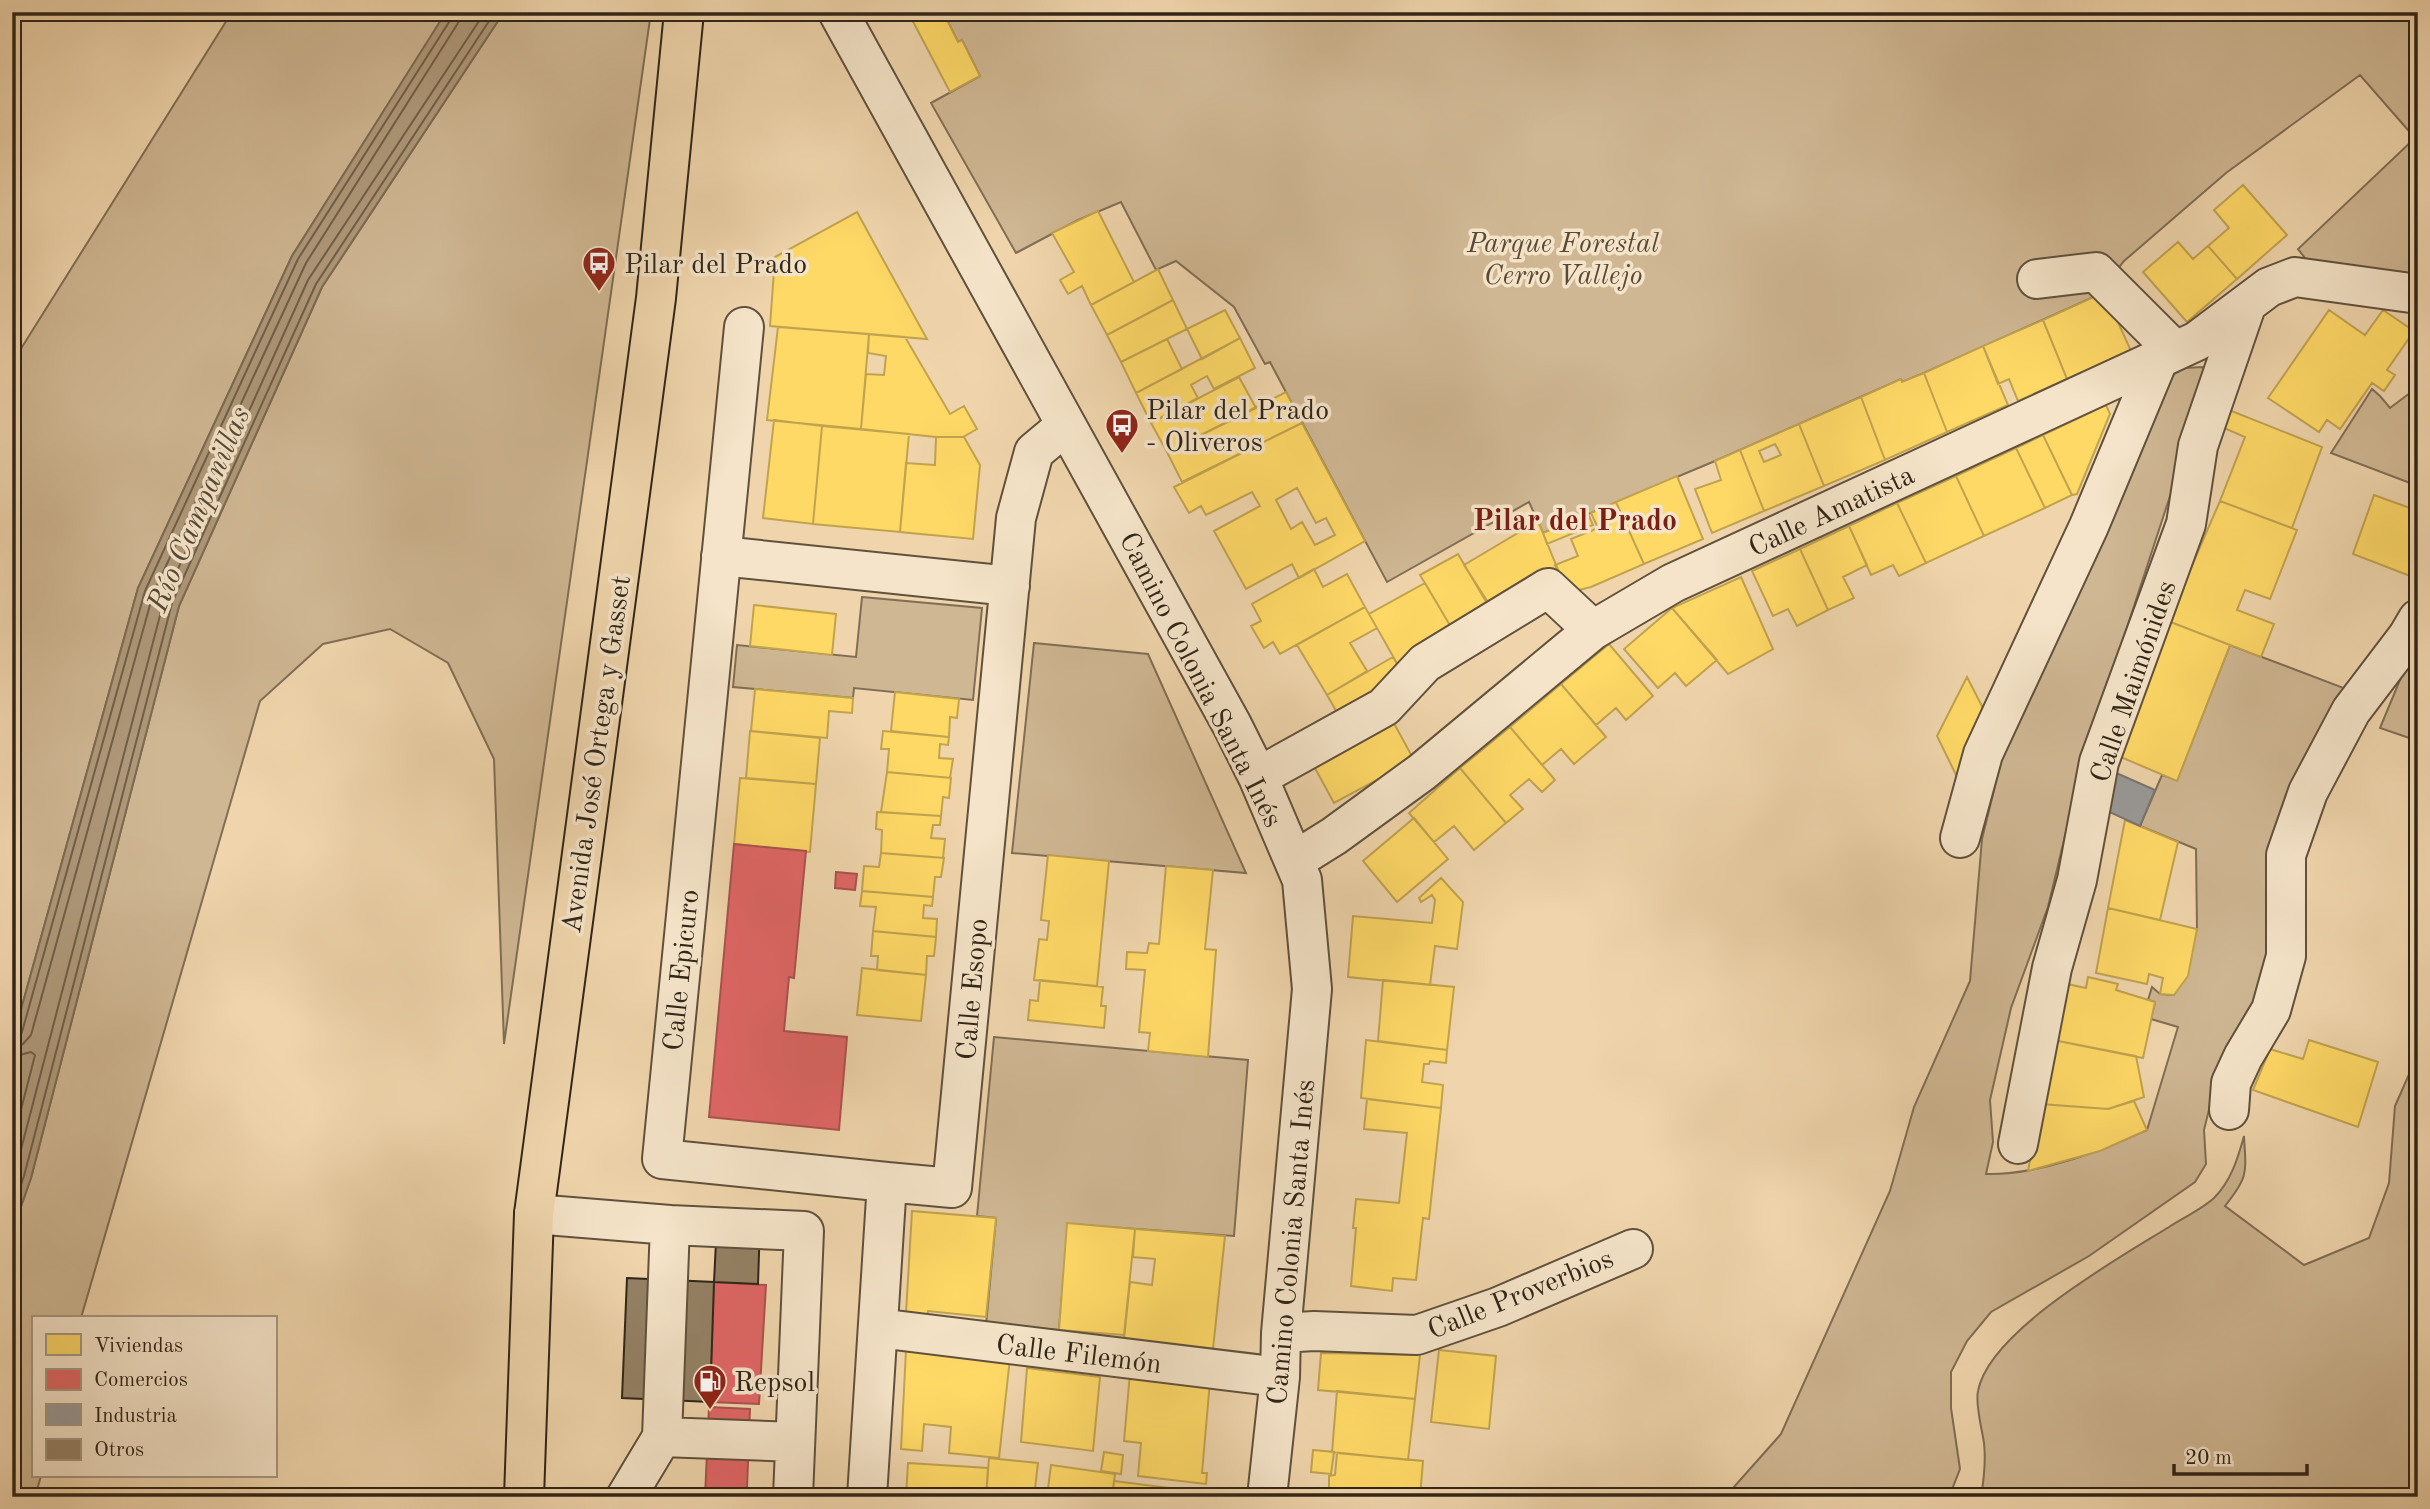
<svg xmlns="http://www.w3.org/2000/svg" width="2430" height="1509" font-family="'Old Standard TT',serif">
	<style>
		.green { fill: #cfb793; stroke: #806e56; stroke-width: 2 }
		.water { fill: #af997a; stroke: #7c6b53; stroke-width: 2 }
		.homes { fill: #ffd966; stroke: #c1a34f; stroke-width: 2; fill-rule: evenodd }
		.shops { fill: #e06666; stroke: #ab524f; stroke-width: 2 }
		.industry { fill: #999; stroke: #7a7672; stroke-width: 2 }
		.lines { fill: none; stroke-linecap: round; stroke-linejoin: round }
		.shore { stroke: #705f49; stroke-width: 2 }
		.building { fill: #948165; stroke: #302518; stroke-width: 2 }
		.minor-casing { stroke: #60513d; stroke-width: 42 }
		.major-casing { stroke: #302518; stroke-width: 42 }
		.minor { stroke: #f5e4c9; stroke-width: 38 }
		.major { stroke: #f0d5ac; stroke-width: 38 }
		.labels { text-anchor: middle; stroke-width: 7; stroke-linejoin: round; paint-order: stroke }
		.park-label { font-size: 28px; font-style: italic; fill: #584a37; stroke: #f5e4c9 }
		.poi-label { font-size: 28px; fill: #302518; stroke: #f5e4c9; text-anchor: start }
		.street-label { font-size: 28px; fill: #302518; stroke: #f5e4c9 }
		.water-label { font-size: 30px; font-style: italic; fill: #564835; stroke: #f5e4c9 }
		.neighbourhood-label { font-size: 30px; font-weight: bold; fill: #7a1f14; stroke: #f5e4c9 }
	</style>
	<rect width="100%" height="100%" fill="#f0d5ac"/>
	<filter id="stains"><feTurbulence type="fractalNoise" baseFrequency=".00286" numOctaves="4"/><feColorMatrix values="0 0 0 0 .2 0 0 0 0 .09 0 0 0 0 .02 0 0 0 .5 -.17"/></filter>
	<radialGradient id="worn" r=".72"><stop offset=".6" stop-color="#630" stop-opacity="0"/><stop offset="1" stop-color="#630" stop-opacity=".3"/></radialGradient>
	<path class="green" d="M232 12H447L292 256 138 588 12 1042V363Z
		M504 12H651L504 1044 494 759 448 663 390 629 323 644 260 701 81 1318H33V1476H41L35 1497H12V1232L31 1178 179 606 322 287Z
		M943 12H2418V280L2311 266 2298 249 2415 138 2360 75 2226 173 2124 261 2098 295 1924 373 1902 382 1901 379 1715 461 1543 533 1529 502 1387 582 1270 362 1265 364 1234 307 1176 261 1156 270 1121 202 1078 220 1016 253 931 103 980 76 962 40 958 42Z
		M2202 367 2209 377 2082 765 2048 907 2011 1008 1990 1100 1993 1142 1986 1174C2041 1175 2097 1152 2147 1130L2178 1027 2151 1019 2155 1002 2148 1000 2152 987 2160 994 2174 995 2197 929 2196 849 2140 826 2162 775 2177 780 2230 645 2349 690 2272 979 2217 1077 2204 1130 2206 1164 2195 1182 2089 1256 1991 1312 1967 1341 1951 1372V1408L1960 1469 1951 1492 1948 1497H1725L1781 1434 1890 1191 1914 1107 1970 981 1982 839 2010 725 2172 375 2185 368Z
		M2418 387V486L2331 453 2372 389 2380 396 2390 408Z
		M862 597 982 608 973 700 854 688 853 698 733 687 737 645 856 657Z
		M1034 643 1148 654 1246 873 1012 853Z
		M2418 645V741L2380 728 2407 663Z
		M994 1037 1248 1060 1234 1236 1068 1224 1059 1330 986 1325 996 1218 977 1216Z
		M2418 1054V1497H1981C1984 1479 1986 1461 1984 1443 1982 1429 1975 1404 1978 1391 1989 1331 2119 1258 2169 1227 2183 1218 2202 1209 2214 1198 2231 1181 2238 1158 2244 1136 2246 1173 2249 1176 2225 1206L2304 1265 2369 1238 2389 1183 2395 1106Z"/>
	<path class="water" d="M446 12H504L322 287 179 606 31 1178 12 1232V1042L138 588 292 256Z"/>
	<path class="homes" d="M908 12H943L958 42 962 40 980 76 950 92Z
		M2243 185 2287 235 2237 279 2208 246 2229 228 2214 210Z
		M1098 211 1134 282 1091 305 1082 286 1068 294 1060 280 1074 272 1052 233Z
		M857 212 880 254 927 339 770 326 775 257Z
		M2178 242 2193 259 2208 246 2237 279 2187 322 2143 272Z
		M1158 269 1173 300 1107 335 1091 305Z
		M2098 295 2113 311 2131 351 2067 379 2043 320Z
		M1173 300 1187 329 1121 362 1107 335Z
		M1225 310 1240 338 1202 359 1187 329Z
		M2329 310 2365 335 2383 310 2414 331 2387 370 2395 375 2384 391 2372 383 2340 429 2327 420 2319 432 2268 398Z
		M2043 320 2067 379 2018 401 2009 379 1998 384 1983 346Z
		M778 327 869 334 861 429 767 420Z
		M869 334 905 337 950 414 964 406 977 429 963 437H936L861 429 866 374 884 375 886 356 868 353Z
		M1240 338 1255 368 1214 389 1207 376 1191 385 1198 398 1151 423 1136 393Z
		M1167 339 1182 369 1136 393 1121 362Z
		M1983 346 2008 405 1947 432 1924 373Z
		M1924 373 1947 432 1885 460 1861 397 1901 379 1902 382Z
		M1239 377 1256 408 1167 452 1151 423Z
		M1286 392 1302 423 1182 482 1167 452Z
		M1861 397 1885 460 1824 486 1799 424Z
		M2106 405 2110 414 2077 494 2072 495 2043 435Z
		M2224 408 2322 447 2292 528 2220 501 2245 437 2217 425Z
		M774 420 822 426 813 524 763 518Z
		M1302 423 1365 541 1299 578 1292 564 1246 589 1214 531 1260 506 1252 492 1206 515 1201 506 1189 513 1174 487ZM1297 488 1316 523 1326 518 1335 535 1315 545 1302 522 1291 529 1276 500Z
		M1799 424 1824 486 1764 511 1740 450ZM1775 444 1781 455 1764 462 1759 451Z
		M822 426 909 434 900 532 813 524Z
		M2043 435 2072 495 2045 508 2016 448Z
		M936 437H964L980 465 973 539 900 532 906 463 935 465Z
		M2016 448 2045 508 1984 536 1956 476Z
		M1740 450 1764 511 1712 533 1695 489 1721 480 1715 461Z
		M1677 476 1703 539 1644 564 1616 502Z
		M1956 476 1984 536 1926 563 1897 503Z
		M2374 495 2418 511V579L2353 554Z
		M2220 501 2297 530 2270 599 2245 590 2237 610 2274 624 2261 657 2168 621Z
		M1616 502 1644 564 1591 587 1567 593 1555 565 1578 556 1571 539 1598 528 1591 513Z
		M1897 503 1926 563 1899 576 1893 565 1871 575 1849 526Z
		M1588 514 1593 525 1547 544 1543 533Z
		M1538 521 1559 572 1495 613 1464 565Z
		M1849 526 1867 565 1843 577 1854 598 1828 610 1800 549Z
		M1800 549 1828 610 1797 626 1788 609 1773 616 1752 571Z
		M1458 554 1488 605 1451 627 1420 575Z
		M1314 569 1323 587 1347 574 1365 607 1280 654 1273 642 1264 648 1251 626 1261 621 1252 604Z
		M1741 577 1773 649 1728 674 1672 608Z
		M1425 583 1451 627 1403 674 1369 614Z
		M754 605 836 614 832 655 750 646Z
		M1365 607 1377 628 1350 643 1367 671 1327 695 1297 645Z
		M1672 608 1717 660 1686 686 1675 673 1658 688 1624 649Z
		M2168 621 2230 645 2177 781 2116 755Z
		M1609 644 1653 696 1626 720 1616 708 1596 725 1561 684Z
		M1393 657 1403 674 1342 721 1327 695Z
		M1967 677 1984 710 1961 785 1937 736Z
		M1561 684 1606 737 1574 764 1561 749 1542 765 1510 727Z
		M755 689 853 698 852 713 829 711 827 738 751 731Z
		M895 692 959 699 957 718 950 717 949 737 891 731Z
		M1390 716 1414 760 1334 803 1310 759Z
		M1510 727 1555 780 1542 792 1529 779 1510 795 1523 809 1506 823 1460 768Z
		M750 731 820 738 816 784 746 778Z
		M883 731 949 737 948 745 940 744 939 758 953 759 950 778 887 772 889 749H881Z
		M1460 768 1506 823 1474 850 1454 826 1434 842 1409 813Z
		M887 772 951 778 949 798 943 797 941 816 881 812Z
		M740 778 816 784 810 852 734 844Z
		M877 812 941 816 940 825H933L931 838 945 839 943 858 881 853 882 830 876 829Z
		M1414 818 1448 859 1397 902 1363 861Z
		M2125 820 2178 842 2160 920 2108 908Z
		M881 853 944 858 941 877H935L933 897 862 891 864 866 879 867Z
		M1048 855 1109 861 1097 986 1034 980 1039 939 1047 940 1049 921 1041 920Z
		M1166 866 1213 870 1205 949 1216 950 1208 1057 1148 1051 1150 1033 1139 1032 1145 970 1126 969 1127 952 1147 953 1149 943 1159 944Z
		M1441 878 1463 902 1457 949 1435 946 1430 985 1348 977 1353 916 1432 923 1435 900 1432 895 1421 902 1419 898Z
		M862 891 933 897 932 906 924 905 923 918 937 919 936 937 873 931 876 907 860 906Z
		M2108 908 2197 929 2188 976 2174 995 2160 994 2163 978 2149 974 2147 984 2096 973Z
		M873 931 936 937 934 956H927L926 975 877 970 878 956H871Z
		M862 968 926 975 921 1021 857 1015Z
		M2088 977 2118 984 2116 990 2155 1002 2143 1058 2053 1040 2067 984 2086 988Z
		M1040 980 1103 987 1101 1006H1106L1104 1028 1028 1020 1030 1000 1038 1001Z
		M1383 980 1454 987 1447 1050 1378 1041Z
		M2048 1039 2136 1056 2144 1097 2108 1109 2041 1104Z
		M1366 1040 1447 1050 1446 1063 1430 1061 1429 1064H1424L1422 1082 1443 1085 1441 1108 1361 1098Z
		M2309 1040 2378 1062 2358 1127 2253 1090 2270 1049 2303 1059Z
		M1367 1099 1441 1108 1429 1219 1423 1218 1416 1280 1393 1278 1392 1291 1351 1286 1356 1228H1353L1356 1199 1399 1203 1407 1133 1364 1129Z
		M2134 1101 2147 1130 2100 1151 2028 1171 2041 1104 2108 1109Z
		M912 1211 996 1218 986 1317 928 1311 927 1316 906 1313Z
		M1067 1223 1135 1229 1124 1335 1059 1330Z
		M1135 1229 1225 1236 1213 1349 1124 1339 1130 1282 1152 1285 1155 1259 1133 1257Z
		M906 1350 1010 1358 999 1458 949 1453 951 1427 924 1424 922 1451 901 1449Z
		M1439 1350 1496 1356 1489 1429 1431 1422Z
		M1321 1353 1420 1355 1415 1399 1318 1390Z
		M1027 1368 1100 1377 1093 1451 1021 1442Z
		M1130 1373 1210 1381 1202 1473H1207L1206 1484 1138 1476 1141 1443 1124 1441Z
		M1337 1391 1415 1399 1408 1460 1332 1452Z
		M1313 1450 1334 1452 1331 1474 1311 1472Z
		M1104 1452 1123 1455 1121 1474 1101 1471Z
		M1337 1453 1423 1461 1420 1497 1390 1494V1497H1329V1476L1335 1475Z
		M989 1458 1038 1463 1034 1497H986Z
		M908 1463 988 1468 986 1497H906Z
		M1051 1465 1115 1474 1112 1497H1047Z
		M1114 1481 1200 1492V1497H1112Z"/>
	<path class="shops" d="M734 844 806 851 794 978 789 977 784 1031 847 1037 839 1130 709 1117Z
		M836 872 857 874 855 890 835 888Z
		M714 1282 766 1285 759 1404 710 1402Z
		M709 1407 750 1409 747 1488 776 1489 775 1497H705Z"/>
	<path class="industry" d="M2114 772 2155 790 2140 826 2105 810Z"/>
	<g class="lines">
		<path class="shore" d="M12 1038 19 1037 22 1032 145 591 298 259 451 19 452 12
			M12 1047 23 1044 31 1035 153 594 306 263 458 23 461 12
			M12 1057 31 1052 35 1055 12 1145
			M12 1184 164 600 308 280 485 12
			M12 1211 24 1176 172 603 316 284 495 12"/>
	</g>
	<path class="building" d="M717 1222 760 1224 758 1284 714 1282Z
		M627 1278 714 1282 710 1402 622 1398Z"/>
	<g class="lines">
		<defs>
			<path id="minor" d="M838 12 1232 725 1258 777 1302 880 1312 989 1281 1333 1280 1377 1267 1497
				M2037 279 2096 272 2175 351
				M744 327 662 1159 887 1182
				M721 556 1010 586
				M1258 777 1384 707 1425 663 1548 588 1593 630
				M1960 838 1983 754 2089 526 2159 358
				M1294 861 1334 836 1422 772 1593 630 1673 583 2197 341 2269 287 2295 277 2418 294
				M2229 1110 2231 1083 2243 1057 2271 1010 2286 956V855L2308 792 2351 711 2408 636 2418 619
				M2018 1144 2052 968 2077 880 2099 762 2186 524 2198 446 2246 306
				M534 1214 670 1225 662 1437 626 1497
				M670 1225 804 1231 793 1497
				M878 1328 1280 1377
				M1281 1333 1314 1331 1417 1335 1498 1307 1633 1249
				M662 1437 795 1442
				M867 1497 887 1182 952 1188 1016 518 1034 452 1065 426"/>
			<path id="major" d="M524 1497 534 1214 656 298 684 12"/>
		</defs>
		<use href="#minor" class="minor-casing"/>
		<use href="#major" class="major-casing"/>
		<use href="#minor" class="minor"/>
		<use href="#major" class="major"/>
	</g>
	<defs>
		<symbol id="bus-pin" viewBox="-11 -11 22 30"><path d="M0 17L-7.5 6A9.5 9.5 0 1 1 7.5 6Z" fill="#8f2418" stroke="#f5e4c9"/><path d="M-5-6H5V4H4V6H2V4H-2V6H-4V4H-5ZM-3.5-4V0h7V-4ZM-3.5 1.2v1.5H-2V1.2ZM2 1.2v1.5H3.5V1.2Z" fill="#fff"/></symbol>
		<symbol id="fuel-pin" viewBox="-11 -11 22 30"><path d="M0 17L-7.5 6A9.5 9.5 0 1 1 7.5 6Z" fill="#8f2418" stroke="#f5e4c9"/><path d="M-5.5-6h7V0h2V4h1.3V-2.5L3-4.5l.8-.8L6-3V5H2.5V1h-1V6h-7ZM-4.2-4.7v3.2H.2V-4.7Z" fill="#fff"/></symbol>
	</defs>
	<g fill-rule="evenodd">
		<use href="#bus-pin" x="580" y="244" width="38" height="52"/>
		<use href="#bus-pin" x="1103" y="406" width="38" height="52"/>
		<use href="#fuel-pin" x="691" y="1362" width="38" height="52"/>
	</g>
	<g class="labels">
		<g class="park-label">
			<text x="1563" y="252">Parque Forestal<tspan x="1563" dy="32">Cerro Vallejo</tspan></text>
		</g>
		<g class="poi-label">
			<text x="624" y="273">Pilar del Prado</text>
			<text x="1146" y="419">Pilar del Prado<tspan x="1146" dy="32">- Oliveros</tspan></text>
			<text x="734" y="1391">Repsol</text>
		</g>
		<g class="street-label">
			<text transform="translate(1831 510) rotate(-25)" y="10">Calle Amatista</text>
			<text transform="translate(1202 679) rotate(63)" y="10">Camino Colonia Santa Inés</text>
			<text transform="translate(2132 681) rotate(-71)" y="10">Calle Maimónides</text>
			<text transform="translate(595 754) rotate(-82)" y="10">Avenida José Ortega y Gasset</text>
			<text transform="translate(680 970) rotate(-84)" y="10">Calle Epicuro</text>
			<text transform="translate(971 989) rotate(-85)" y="10">Calle Esopo</text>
			<text transform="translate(1290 1242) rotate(-85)" y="10">Camino Colonia Santa Inés</text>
			<text transform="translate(1520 1293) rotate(-22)" y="10">Calle Proverbios</text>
			<text transform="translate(1079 1353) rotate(7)" y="10">Calle Filemón</text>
		</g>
		<g class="water-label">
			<text transform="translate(198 509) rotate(-67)" y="10">Río Campanillas</text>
		</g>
		<g class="neighbourhood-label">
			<text x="1575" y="530">Pilar del Prado</text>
		</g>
	</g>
	<rect width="2430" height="1509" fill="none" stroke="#f0d5ac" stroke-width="42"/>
	<rect x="14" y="14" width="2402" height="1481" fill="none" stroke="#302518" stroke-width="3.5"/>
	<rect x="21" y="21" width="2388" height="1467" fill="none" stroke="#302518" stroke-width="2"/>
	<rect x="32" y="1316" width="245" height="161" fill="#f5e4c9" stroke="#a69882" stroke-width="2"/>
	<rect x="46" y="1334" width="35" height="21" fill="#ffd966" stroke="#a69882" stroke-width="2"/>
	<text x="94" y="1352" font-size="21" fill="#302518">Viviendas</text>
	<rect x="46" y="1369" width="35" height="21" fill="#e06666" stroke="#a69882" stroke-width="2"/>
	<text x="94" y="1386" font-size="21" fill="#302518">Comercios</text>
	<rect x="46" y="1404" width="35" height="21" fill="#999999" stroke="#a69882" stroke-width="2"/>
	<text x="94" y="1422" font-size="21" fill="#302518">Industria</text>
	<rect x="46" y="1439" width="35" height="21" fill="#948165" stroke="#a69882" stroke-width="2"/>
	<text x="94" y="1456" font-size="21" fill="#302518">Otros</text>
	<path d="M2174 1464v10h133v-10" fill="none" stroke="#302518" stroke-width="3.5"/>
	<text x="2185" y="1464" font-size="21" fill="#302518" stroke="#f5e4c9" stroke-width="5" paint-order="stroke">20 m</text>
	<rect width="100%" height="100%" filter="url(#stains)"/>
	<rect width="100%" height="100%" fill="url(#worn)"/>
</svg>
